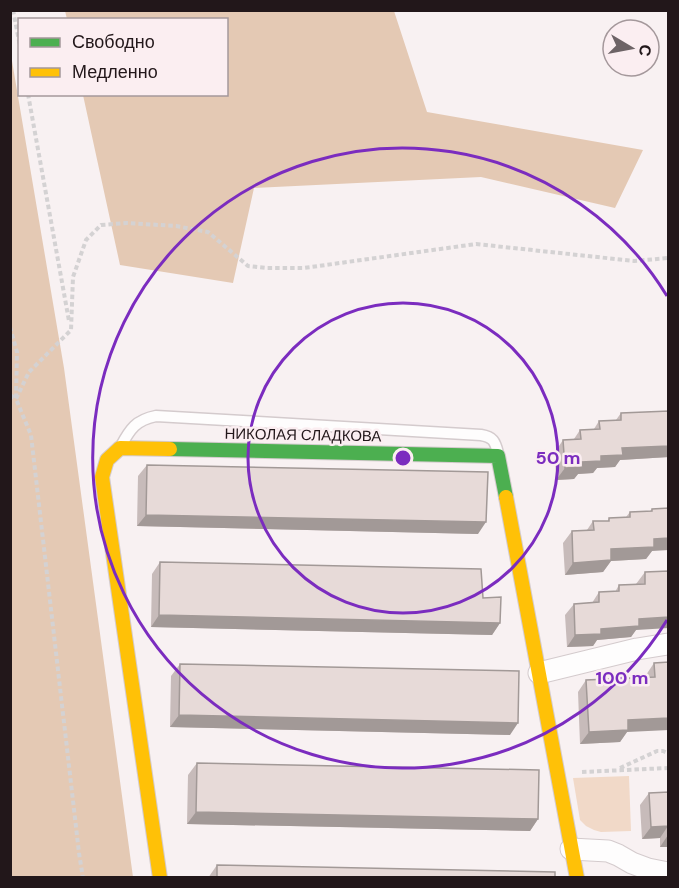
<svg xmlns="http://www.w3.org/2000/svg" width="679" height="888" font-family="'DM Sans',sans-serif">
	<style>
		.green { fill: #f1d9c8 }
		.forest { fill: #e4c9b4 }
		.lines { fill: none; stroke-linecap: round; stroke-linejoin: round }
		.lane-casing { stroke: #d4cbcd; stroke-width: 13 }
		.street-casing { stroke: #d4cbcd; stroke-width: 23 }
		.fast-casing { stroke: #d4cbcd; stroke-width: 16 }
		.slow-casing { stroke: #d4cbcd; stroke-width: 16 }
		.path { stroke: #d4d2d3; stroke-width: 4; stroke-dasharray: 4.5 3; stroke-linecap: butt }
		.lane { stroke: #fefdfd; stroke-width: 10 }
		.street { stroke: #fefdfd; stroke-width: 21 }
		.fast { stroke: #4caf50; stroke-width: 14 }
		.slow { stroke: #ffc107; stroke-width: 14 }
		.wall { fill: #c7bbba }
		.shaded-wall { fill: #a29997 }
		.building { fill: #e7dad8; stroke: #a29997; stroke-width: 1.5 }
		.ring { fill: none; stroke: #7b2cbf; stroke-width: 3 }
		.labels { text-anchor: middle; stroke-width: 5; stroke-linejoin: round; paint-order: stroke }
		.street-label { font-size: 15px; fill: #22171a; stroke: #fbeef1 }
		.centre { fill: #7b2cbf; stroke: #fbeef1; stroke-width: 3 }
		.ring-label { font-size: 18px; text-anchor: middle; font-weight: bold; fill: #7b2cbf; stroke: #fbeef1; stroke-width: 5; stroke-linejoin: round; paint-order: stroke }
	</style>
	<rect width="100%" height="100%" fill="#f8f1f2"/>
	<path class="green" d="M629 776 631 831 601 832 594 830 586 826 580 820 573 778Z"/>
	<path class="forest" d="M65 11H394L427 112 643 150 615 208 481 177 254 188 233 283 120 265 83 95 226 94V20L67 19Z
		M11 55 64 368 133 877H11Z"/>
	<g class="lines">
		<defs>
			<path id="lane" d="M121 446C130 429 136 420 156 416L481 435C493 437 495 441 498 453"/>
			<path id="street" d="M539 673 637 649 668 644
				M571 849 608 851 618 855 632 863 648 869 668 873"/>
			<path id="fast" d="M170 449 498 456 506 497"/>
			<path id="slow" d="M506 497 577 878
				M160 878 102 477 107 460 120 448 170 449"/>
		</defs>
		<use href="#lane" class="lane-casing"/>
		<use href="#street" class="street-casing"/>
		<use href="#fast" class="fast-casing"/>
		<use href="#slow" class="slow-casing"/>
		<path class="path" d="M13 10 20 46
			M28 94 69 321
			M10 327 17 352 16 399 31 435 79 853 83 878
			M10 395 16 399 29 372 71 330 73 277 86 240 101 225 127 223 176 226 208 232 248 266 267 268H304L476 244 634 261 668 258
			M620 768 657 751H663L668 753
			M582 772 668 768"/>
		<use href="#lane" class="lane"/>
		<use href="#street" class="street"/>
		<use href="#fast" class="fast"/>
		<use href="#slow" class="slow"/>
	</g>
	<path class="wall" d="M669 411V457L620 460 615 467 597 468 593 473 578 474 574 479 556 480 555 452 563 440 574 439 580 430 594 429 599 421 616 420 621 413Z
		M147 465 478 534 137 526 138 476Z
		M652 509V551L646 559 611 561 603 572 565 575 563 543 572 531 587 530 593 521H608L609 518 626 517 630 512 650 511Z
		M160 562 483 598 500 623 492 635 151 627 152 574Z
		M669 571 636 630 631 637 597 640 593 646 567 647 565 615 574 604 592 603 599 592H615L619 585 636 584 645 572Z
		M669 662 627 732 620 742 580 744 578 692 586 680 646 677V675L654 663Z
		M180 664 510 735 170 727 171 676Z
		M197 763 538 819 530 831 187 824 188 775Z
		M669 792V847H660V838L642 839 640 805 649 793Z
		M217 865 555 878H208Z"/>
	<path class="shaded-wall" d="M669 446V457L620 460 615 467 597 468 593 473 578 474 574 479 556 480 565 468 622 448Z
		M146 515 486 522 478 534 137 526Z
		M669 538V550L652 551 646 559 611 561 603 572 565 575 573 563 611 549 654 539Z
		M159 615 500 623 492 635 151 627Z
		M669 617V628L636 630 631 637 597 640 593 646 567 647 575 635 639 619Z
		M179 715 518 723 510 735 170 727Z
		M669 718V730L627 732 620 742 580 744 589 732 628 720Z
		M196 812 538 819 530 831 187 824Z
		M668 826 660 838 642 839 651 827Z
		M668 835 669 847H660Z"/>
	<path class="building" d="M669 411V446L622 448 623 455 601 456V461L582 462 583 467 565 468 563 440 581 439 580 430 600 429 599 421 621 420V413Z
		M147 465 488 472 486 522 146 515Z
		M669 508V538L654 539V547L611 549V560L573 563 572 531 594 530 593 521H609V518L630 517V512L652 511V509Z
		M160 562 481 569 483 598 501 597 500 623 159 615Z
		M669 571V617L639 619V626L601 629V634L575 635 574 604 599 602V592L619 591V585L645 584V572Z
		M669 662V718L628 720V730L589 732 586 680 655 677 654 663Z
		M180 664 519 671 518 723 179 715Z
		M197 763 539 770 538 819 196 812Z
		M669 792V835H668V826L651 827 649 793Z
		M217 865 555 872V878H217Z"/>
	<g class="ring">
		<circle cx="403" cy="458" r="155"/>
		<path d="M667 620A310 310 0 1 1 667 296"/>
	</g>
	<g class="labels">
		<g class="street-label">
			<text transform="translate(303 435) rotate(1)" y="5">НИКОЛАЯ СЛАДКОВА</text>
		</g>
	</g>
	<circle cx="403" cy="458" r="9" class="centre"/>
	<g class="ring-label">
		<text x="558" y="464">50 m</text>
		<text x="622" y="684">100 m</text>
	</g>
	<rect width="679" height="888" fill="none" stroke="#22171a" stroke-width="24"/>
	<rect x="18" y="18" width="210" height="78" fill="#fbeef1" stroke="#a4989b" stroke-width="1.5"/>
	<rect x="30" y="38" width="30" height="9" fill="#4caf50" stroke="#a4989b" stroke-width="1.5"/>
	<text x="72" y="48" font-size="18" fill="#22171a">Свободно</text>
	<rect x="30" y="68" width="30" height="9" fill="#ffc107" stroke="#a4989b" stroke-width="1.5"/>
	<text x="72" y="78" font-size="18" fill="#22171a">Медленно</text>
	<g transform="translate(631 48) rotate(100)"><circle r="28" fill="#fbeef1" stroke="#a4989b" stroke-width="1.5"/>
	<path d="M0-4.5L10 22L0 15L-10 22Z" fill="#6d6366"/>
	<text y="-9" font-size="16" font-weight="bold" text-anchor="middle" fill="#22171a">С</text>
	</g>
</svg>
